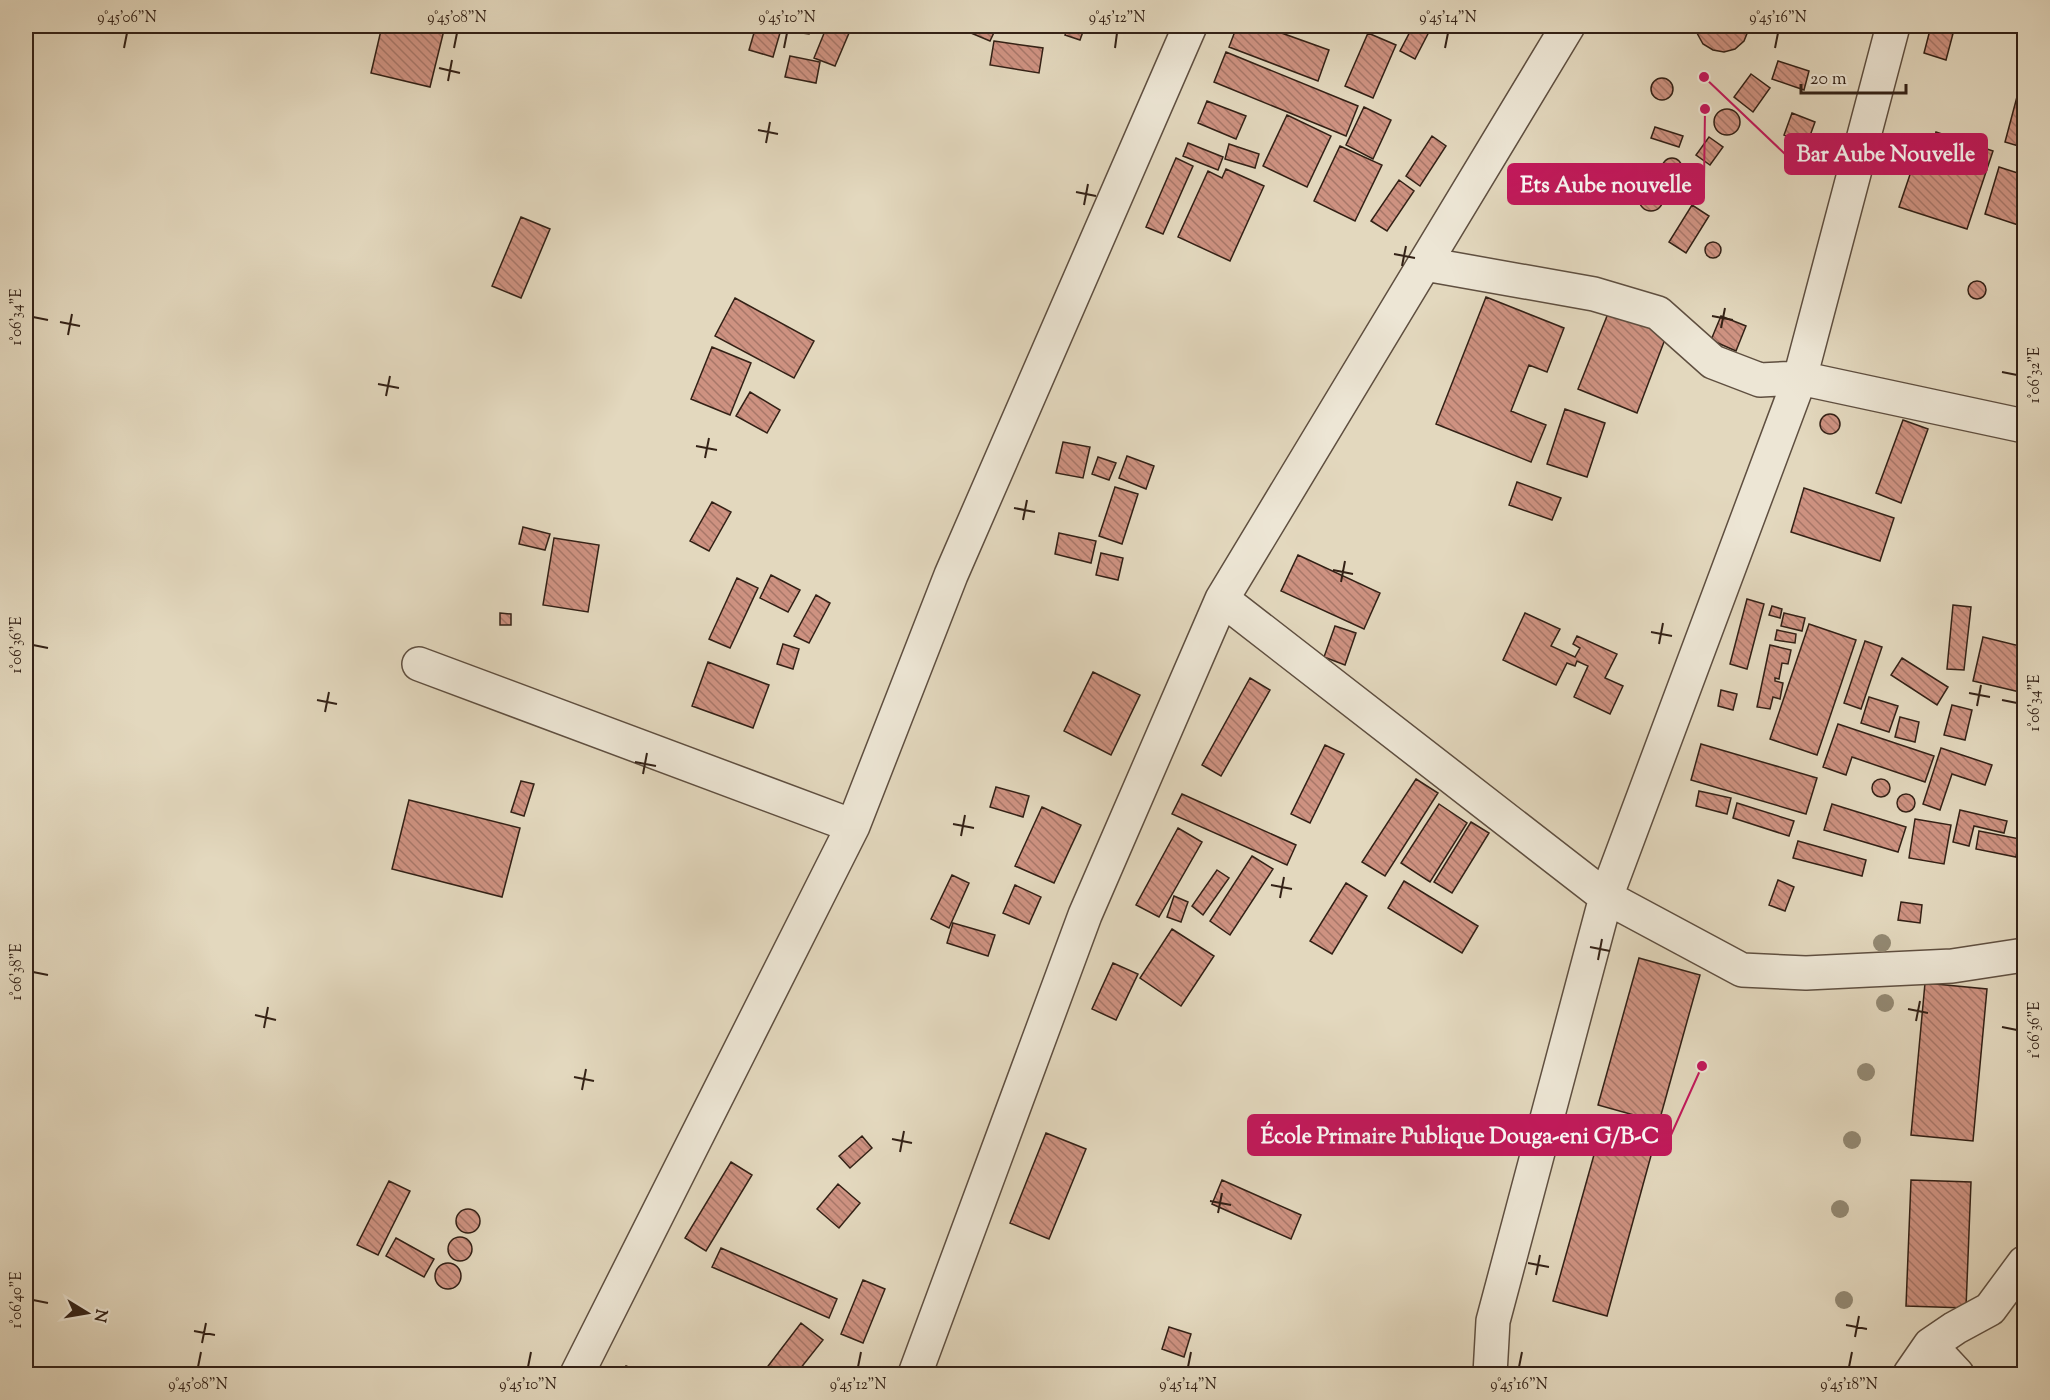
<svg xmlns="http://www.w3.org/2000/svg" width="2050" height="1400" font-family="'Sorts Mill Goudy',serif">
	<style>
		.building { fill: url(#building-back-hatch); stroke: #332116; stroke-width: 1.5 }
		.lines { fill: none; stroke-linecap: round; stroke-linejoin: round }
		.street-casing { stroke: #5f4f40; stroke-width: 36 }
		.street { stroke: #ede6d5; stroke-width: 33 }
		.tree { fill: #938973 }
		.ticks { fill: none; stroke: #332116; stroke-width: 2 }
		.leader { fill: none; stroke: #c2185b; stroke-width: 2 }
		.callout-dot { fill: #c2185b; stroke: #ede6d5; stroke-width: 2 }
		.callout { fill: #c2185b; stroke: #c2185b; stroke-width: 2 }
		.callout-label { font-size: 22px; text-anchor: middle; font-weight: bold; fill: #fff }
		.neatline { fill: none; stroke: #332116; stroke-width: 2 }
		.ticks-label { font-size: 15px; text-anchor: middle; fill: #332116 }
	</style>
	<defs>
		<pattern id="building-back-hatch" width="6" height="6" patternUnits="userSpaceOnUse" patternTransform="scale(1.5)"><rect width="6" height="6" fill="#ce9281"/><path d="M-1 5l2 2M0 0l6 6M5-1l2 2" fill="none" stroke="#a87769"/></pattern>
	</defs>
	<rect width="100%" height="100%" fill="#e3d8be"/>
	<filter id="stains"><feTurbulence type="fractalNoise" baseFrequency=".00333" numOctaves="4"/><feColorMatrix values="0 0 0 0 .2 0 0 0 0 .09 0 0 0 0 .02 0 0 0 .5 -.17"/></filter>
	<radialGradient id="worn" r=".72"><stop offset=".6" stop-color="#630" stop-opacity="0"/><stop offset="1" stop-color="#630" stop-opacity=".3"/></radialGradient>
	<path class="building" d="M382 26H445L430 87 371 73Z
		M756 26H782L773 57 749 50Z
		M788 26H810L809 34 787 31Z
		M827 26H852L835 66 814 58Z
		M966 26H997L990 41 964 30Z
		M1069 26H1085L1080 40 1065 35Z
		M1237 26H1262L1329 50 1318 81 1229 47Z
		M1413 26H1432L1415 59 1400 51Z
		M1697 26H1748V31L1744 41 1735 49 1724 52 1713 50 1703 44 1697 33Z
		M1931 26H1955L1946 60 1924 53Z
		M1368 33 1396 45 1373 98 1345 86Z
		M994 41 1043 48 1039 73 990 65Z
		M1226 52 1358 106 1346 136 1214 82Z
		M790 56 820 62 816 83 785 77Z
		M1778 61 1809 71 1804 90 1772 79Z
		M1751 74 1770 88 1753 112 1734 97Z
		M1651 89a11 11 0 1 1 22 0a11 11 0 1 1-22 0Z
		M2018 93 2024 95V170L2017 168 2022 147 2005 142Z
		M1207 101 1246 116 1236 139 1198 123Z
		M1364 107 1391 120 1373 159 1346 145Z
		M1714 122a13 13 0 1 1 26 0a13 13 0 1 1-26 0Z
		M1792 113 1815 122 1807 144 1784 135Z
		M1287 115 1331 136 1307 187 1263 166Z
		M1655 127 1683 136 1679 147 1651 138Z
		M1936 132 1993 151 1967 229 1899 207 1918 151 1929 154Z
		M1432 136 1446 146 1420 186 1406 176Z
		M1709 137 1723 147 1710 165 1696 155Z
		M1188 143 1223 157 1218 170 1183 156Z
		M1229 144 1259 154 1255 168 1225 159Z
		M1340 146 1382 165 1355 221 1314 201Z
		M1662 168a10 10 0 1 1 20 0a10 10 0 1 1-20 0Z
		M1176 158 1193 166 1163 234 1146 227Z
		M1999 167 2024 175V227L1985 214Z
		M1226 169 1264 186 1230 261 1178 237 1208 171 1222 178Z
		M1399 180 1414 191 1387 231 1371 221Z
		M1639 199a12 12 0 1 1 24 0a12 12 0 1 1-24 0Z
		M1692 205 1709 216 1686 253 1669 242Z
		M521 217 550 229 521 298 492 286Z
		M1705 250a8 8 0 1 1 16 0a8 8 0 1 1-16 0Z
		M1968 290a9 9 0 1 1 18 0a9 9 0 1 1-18 0Z
		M2024 294V332L2018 331Z
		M1486 297 1564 328 1547 372 1529 365 1511 411 1546 425 1531 462 1436 424Z
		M735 298 814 341 794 378 715 336Z
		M1609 311 1667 334 1637 413 1578 389Z
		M1721 316 1746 326 1736 351 1711 340Z
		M712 347 751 363 730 415 691 399Z
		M750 392 780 410 767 433 736 416Z
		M1565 409 1605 423 1587 477 1547 464Z
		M1820 424a10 10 0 1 1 20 0a10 10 0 1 1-20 0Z
		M1903 420 1928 429 1901 503 1876 493Z
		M1063 442 1090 447 1083 478 1056 473Z
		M1127 456 1154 466 1146 489 1119 478Z
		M1098 457 1116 463 1109 480 1092 474Z
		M1517 482 1561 498 1552 520 1509 505Z
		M1115 487 1138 494 1122 544 1099 536Z
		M1804 488 1894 518 1880 561 1791 532Z
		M712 502 731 512 709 551 690 541Z
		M523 527 550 534 545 550 519 544Z
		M1059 533 1096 541 1091 563 1055 554Z
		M554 538 599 545 588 612 543 605Z
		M1101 553 1123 558 1118 580 1096 575Z
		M1298 555 1380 593 1364 629 1281 591Z
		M771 575 800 590 788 612 760 598Z
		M737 578 758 588 730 648 709 639Z
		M816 595 830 603 809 643 794 636Z
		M1747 599 1764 604 1747 669 1730 664Z
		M1953 605 1971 607 1964 670 1947 669Z
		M1772 606 1782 609 1780 618 1769 615Z
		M500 613 511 614V625H500Z
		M1525 613 1560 629 1551 646 1575 657 1580 648 1573 644 1577 636 1617 654 1605 678 1623 686 1610 714 1574 697 1588 666 1577 661 1575 666 1567 663 1556 685 1503 660Z
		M1784 613 1805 618 1802 631 1781 626Z
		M1809 624 1856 640 1817 755 1770 739Z
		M1335 626 1356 633 1345 665 1324 657Z
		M1777 630 1796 634 1795 643 1775 640Z
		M1983 637 2024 647V693L1973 681Z
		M1865 641 1882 647 1861 709 1844 703Z
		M783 644 799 649 793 669 777 664Z
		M1770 645 1791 650 1788 664 1782 663 1779 679 1775 678V681L1783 683 1780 699 1773 697 1770 709 1757 707Z
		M1902 658 1948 687 1937 705 1891 675Z
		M708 662 769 685 753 728 692 706Z
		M1093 672 1140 695 1111 755 1064 731Z
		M1250 678 1270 690 1221 776 1202 765Z
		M1721 690 1737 694 1733 710 1718 706Z
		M1869 697 1898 706 1889 732 1861 723Z
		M1952 705 1972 710 1965 740 1944 735Z
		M2024 709V730L2018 728Z
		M1900 717 1919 722 1915 742 1895 737Z
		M1838 724 1934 756 1925 782 1852 757 1846 775 1823 767Z
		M1701 744 1817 778 1806 814 1691 780Z
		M1325 745 1344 754 1310 823 1291 814Z
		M1941 748 1992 765 1985 785 1952 774 1940 810 1923 804Z
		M1872 788a9 9 0 1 1 18 0a9 9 0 1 1-18 0Z
		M1416 779 1438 793 1385 876 1362 862Z
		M521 781 534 784 524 816 511 812Z
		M996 787 1029 796 1023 817 990 807Z
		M1699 791 1731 798 1727 814 1696 806Z
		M1897 803a9 9 0 1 1 18 0a9 9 0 1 1-18 0Z
		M1182 794 1296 845 1287 865 1172 814Z
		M409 800 520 828 502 897 392 869Z
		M1737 803 1794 821 1789 836 1733 818Z
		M1439 804 1467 823 1430 882 1401 863Z
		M1832 804 1906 827 1898 852 1824 830Z
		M1042 807 1081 825 1054 883 1015 866Z
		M1960 810 2007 821 2004 833 1974 826 1969 846 1953 842Z
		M1915 819 1951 825 1944 864 1909 858Z
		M1471 822 1489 833 1452 893 1434 882Z
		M1178 828 1202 842 1159 917 1136 905Z
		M1979 831 2020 839 2016 857 1976 849Z
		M1798 841 1866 860 1862 876 1793 858Z
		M1252 856 1273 869 1230 935 1210 921Z
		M1217 870 1229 878 1203 915 1192 906Z
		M952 875 969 883 949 928 931 919Z
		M1778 880 1794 887 1785 911 1769 905Z
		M1404 881 1478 926 1462 953 1388 908Z
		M1346 883 1367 896 1332 954 1310 941Z
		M1015 885 1041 897 1029 924 1003 913Z
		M1174 896 1188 902 1181 922 1167 917Z
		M1901 902 1922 905 1920 923 1898 920Z
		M953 923 995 935 988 956 947 943Z
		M1172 929 1214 956 1181 1006 1140 978Z
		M1639 958 1700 975 1659 1122 1598 1105Z
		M1113 963 1138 974 1116 1020 1092 1009Z
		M1925 983 1987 989 1973 1141 1911 1135Z
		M1046 1133 1086 1149 1049 1239 1010 1223Z
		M862 1136 872 1148 850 1168 839 1156Z
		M1599 1137 1652 1152 1607 1316 1553 1301Z
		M731 1162 752 1175 706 1251 685 1238Z
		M1222 1180 1301 1215 1291 1239 1212 1204Z
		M1911 1180 1971 1182 1966 1308 1906 1306Z
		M389 1181 410 1191 378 1255 357 1245Z
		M838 1184 860 1203 839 1228 817 1209Z
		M456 1221a12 12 0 1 1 24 0a12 12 0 1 1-24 0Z
		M448 1249a12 12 0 1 1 24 0a12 12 0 1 1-24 0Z
		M396 1238 434 1259 424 1277 386 1256Z
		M721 1248 837 1299 829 1318 712 1267Z
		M435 1276a13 13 0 1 1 26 0a13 13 0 1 1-26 0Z
		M863 1280 885 1289 863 1343 841 1334Z
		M801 1323 823 1340 796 1374H762Z
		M1169 1327 1191 1334 1184 1357 1162 1349Z
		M626 1366 646 1374H622Z"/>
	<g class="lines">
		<defs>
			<path id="street" d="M1425 264 1594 294 1658 313 1713 362 1760 380 1800 378 2024 426
				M1222 599 1606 897 1742 970 1806 973 1952 966 2024 955
				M419 664 853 826
				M1930 1345 1957 1374
				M577 1374 853 826 951 575 1190 26
				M915 1374 1085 915 1222 599 1568 26
				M1490 1374 1493 1321 1606 897 1800 378 1893 26
				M1910 1374 1930 1345 1955 1328 1990 1309 2024 1263"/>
		</defs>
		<use href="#street" class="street-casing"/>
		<use href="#street" class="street"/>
	</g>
	<g class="tree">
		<circle cx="1882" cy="943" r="9"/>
		<circle cx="1885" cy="1003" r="9"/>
		<circle cx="1866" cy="1072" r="9"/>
		<circle cx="1852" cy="1140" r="9"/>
		<circle cx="1840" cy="1209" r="9"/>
		<circle cx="1844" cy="1300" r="9"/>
	</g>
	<path class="ticks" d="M124 48 127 33M454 48 457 33M784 48 787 33M1115 48 1117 33M1445 48 1448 33M1775 48 1778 33M439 68 460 73M448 81 452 60M758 130 778 134M766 143 770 122M1076 192 1096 196M1084 205 1088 184M1394 254 1415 258M1402 266 1406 246M1712 316 1733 320M33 317 48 320M60 322 80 326M1721 328 1725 308M68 335 72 314M2002 372 2017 375M378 384 399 388M386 396 390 376M696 446 717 450M705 458 709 438M1014 508 1035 512M1023 520 1027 500M1333 570 1353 574M1341 582 1345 561M1651 632 1672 636M1659 644 1663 623M33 645 48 648M1969 693 1990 697M317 700 337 704M2002 700 2017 703M1977 706 1981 685M325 712 329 692M635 762 656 766M643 774 647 753M953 824 974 828M961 836 965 815M1271 885 1292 889M1280 898 1284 877M1590 947 1610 951M1598 960 1602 939M33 972 48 975M1908 1009 1928 1013M255 1015 276 1020M1916 1021 1920 1001M2002 1027 2017 1030M264 1028 268 1007M574 1077 594 1081M582 1090 586 1069M892 1139 912 1143M900 1152 904 1131M1210 1201 1231 1205M1218 1213 1222 1193M1528 1263 1549 1267M1536 1275 1540 1255M33 1300 48 1303M1846 1325 1867 1329M194 1331 215 1335M1855 1337 1859 1316M202 1343 206 1323M198 1367 201 1352M528 1367 531 1352M858 1367 861 1352M1188 1367 1191 1352M1519 1367 1522 1352M1849 1367 1852 1352"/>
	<path class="leader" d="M1704 77L1785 154M1705 109L1704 184M1702 1066L1671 1135"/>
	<g class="callout-dot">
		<circle cx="1704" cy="77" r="6"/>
		<circle cx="1705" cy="109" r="6"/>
		<circle cx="1702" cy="1066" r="6"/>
	</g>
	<g class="callout">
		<rect x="1785" y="134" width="202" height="40" rx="6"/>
		<rect x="1508" y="164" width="196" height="40" rx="6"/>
		<rect x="1248" y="1115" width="423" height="40" rx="6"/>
	</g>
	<g class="callout-label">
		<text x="1886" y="161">Bar Aube Nouvelle</text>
		<text x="1606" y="192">Ets Aube nouvelle</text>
		<text x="1460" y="1143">École Primaire Publique Douga-eni G/B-C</text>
	</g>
	<rect width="2050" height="1400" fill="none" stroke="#e3d8be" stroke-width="66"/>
	<g transform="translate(87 1313) rotate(101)" stroke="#ede6d5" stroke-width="4.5" paint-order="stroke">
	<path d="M0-4.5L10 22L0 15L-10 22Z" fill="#332116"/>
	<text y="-9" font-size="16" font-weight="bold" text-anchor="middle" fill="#332116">N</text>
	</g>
	<path d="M1801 84v9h105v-9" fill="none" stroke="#332116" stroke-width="3"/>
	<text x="1810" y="84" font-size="18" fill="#332116" stroke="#ede6d5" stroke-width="4.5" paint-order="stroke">20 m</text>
	<rect x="33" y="33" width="1984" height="1334" class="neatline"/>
	<g class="ticks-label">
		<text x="127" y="22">9°45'06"N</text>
		<text x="457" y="22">9°45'08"N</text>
		<text x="787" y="22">9°45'10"N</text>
		<text x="1117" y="22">9°45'12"N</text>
		<text x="1448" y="22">9°45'14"N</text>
		<text x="1778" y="22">9°45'16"N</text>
		<text transform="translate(16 317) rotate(-90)" y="5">1°06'34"E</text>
		<text transform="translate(2034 375) rotate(-90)" y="5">1°06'32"E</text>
		<text transform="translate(16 645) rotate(-90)" y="5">1°06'36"E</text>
		<text transform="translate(2034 703) rotate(-90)" y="5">1°06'34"E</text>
		<text transform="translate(16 972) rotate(-90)" y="5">1°06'38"E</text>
		<text transform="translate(2034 1030) rotate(-90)" y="5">1°06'36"E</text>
		<text transform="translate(16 1300) rotate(-90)" y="5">1°06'40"E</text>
		<text x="198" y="1389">9°45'08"N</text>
		<text x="528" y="1389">9°45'10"N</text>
		<text x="858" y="1389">9°45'12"N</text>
		<text x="1188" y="1389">9°45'14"N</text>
		<text x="1519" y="1389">9°45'16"N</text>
		<text x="1849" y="1389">9°45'18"N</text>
	</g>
	<rect width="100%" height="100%" filter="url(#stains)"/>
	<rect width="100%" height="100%" fill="url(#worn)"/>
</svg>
